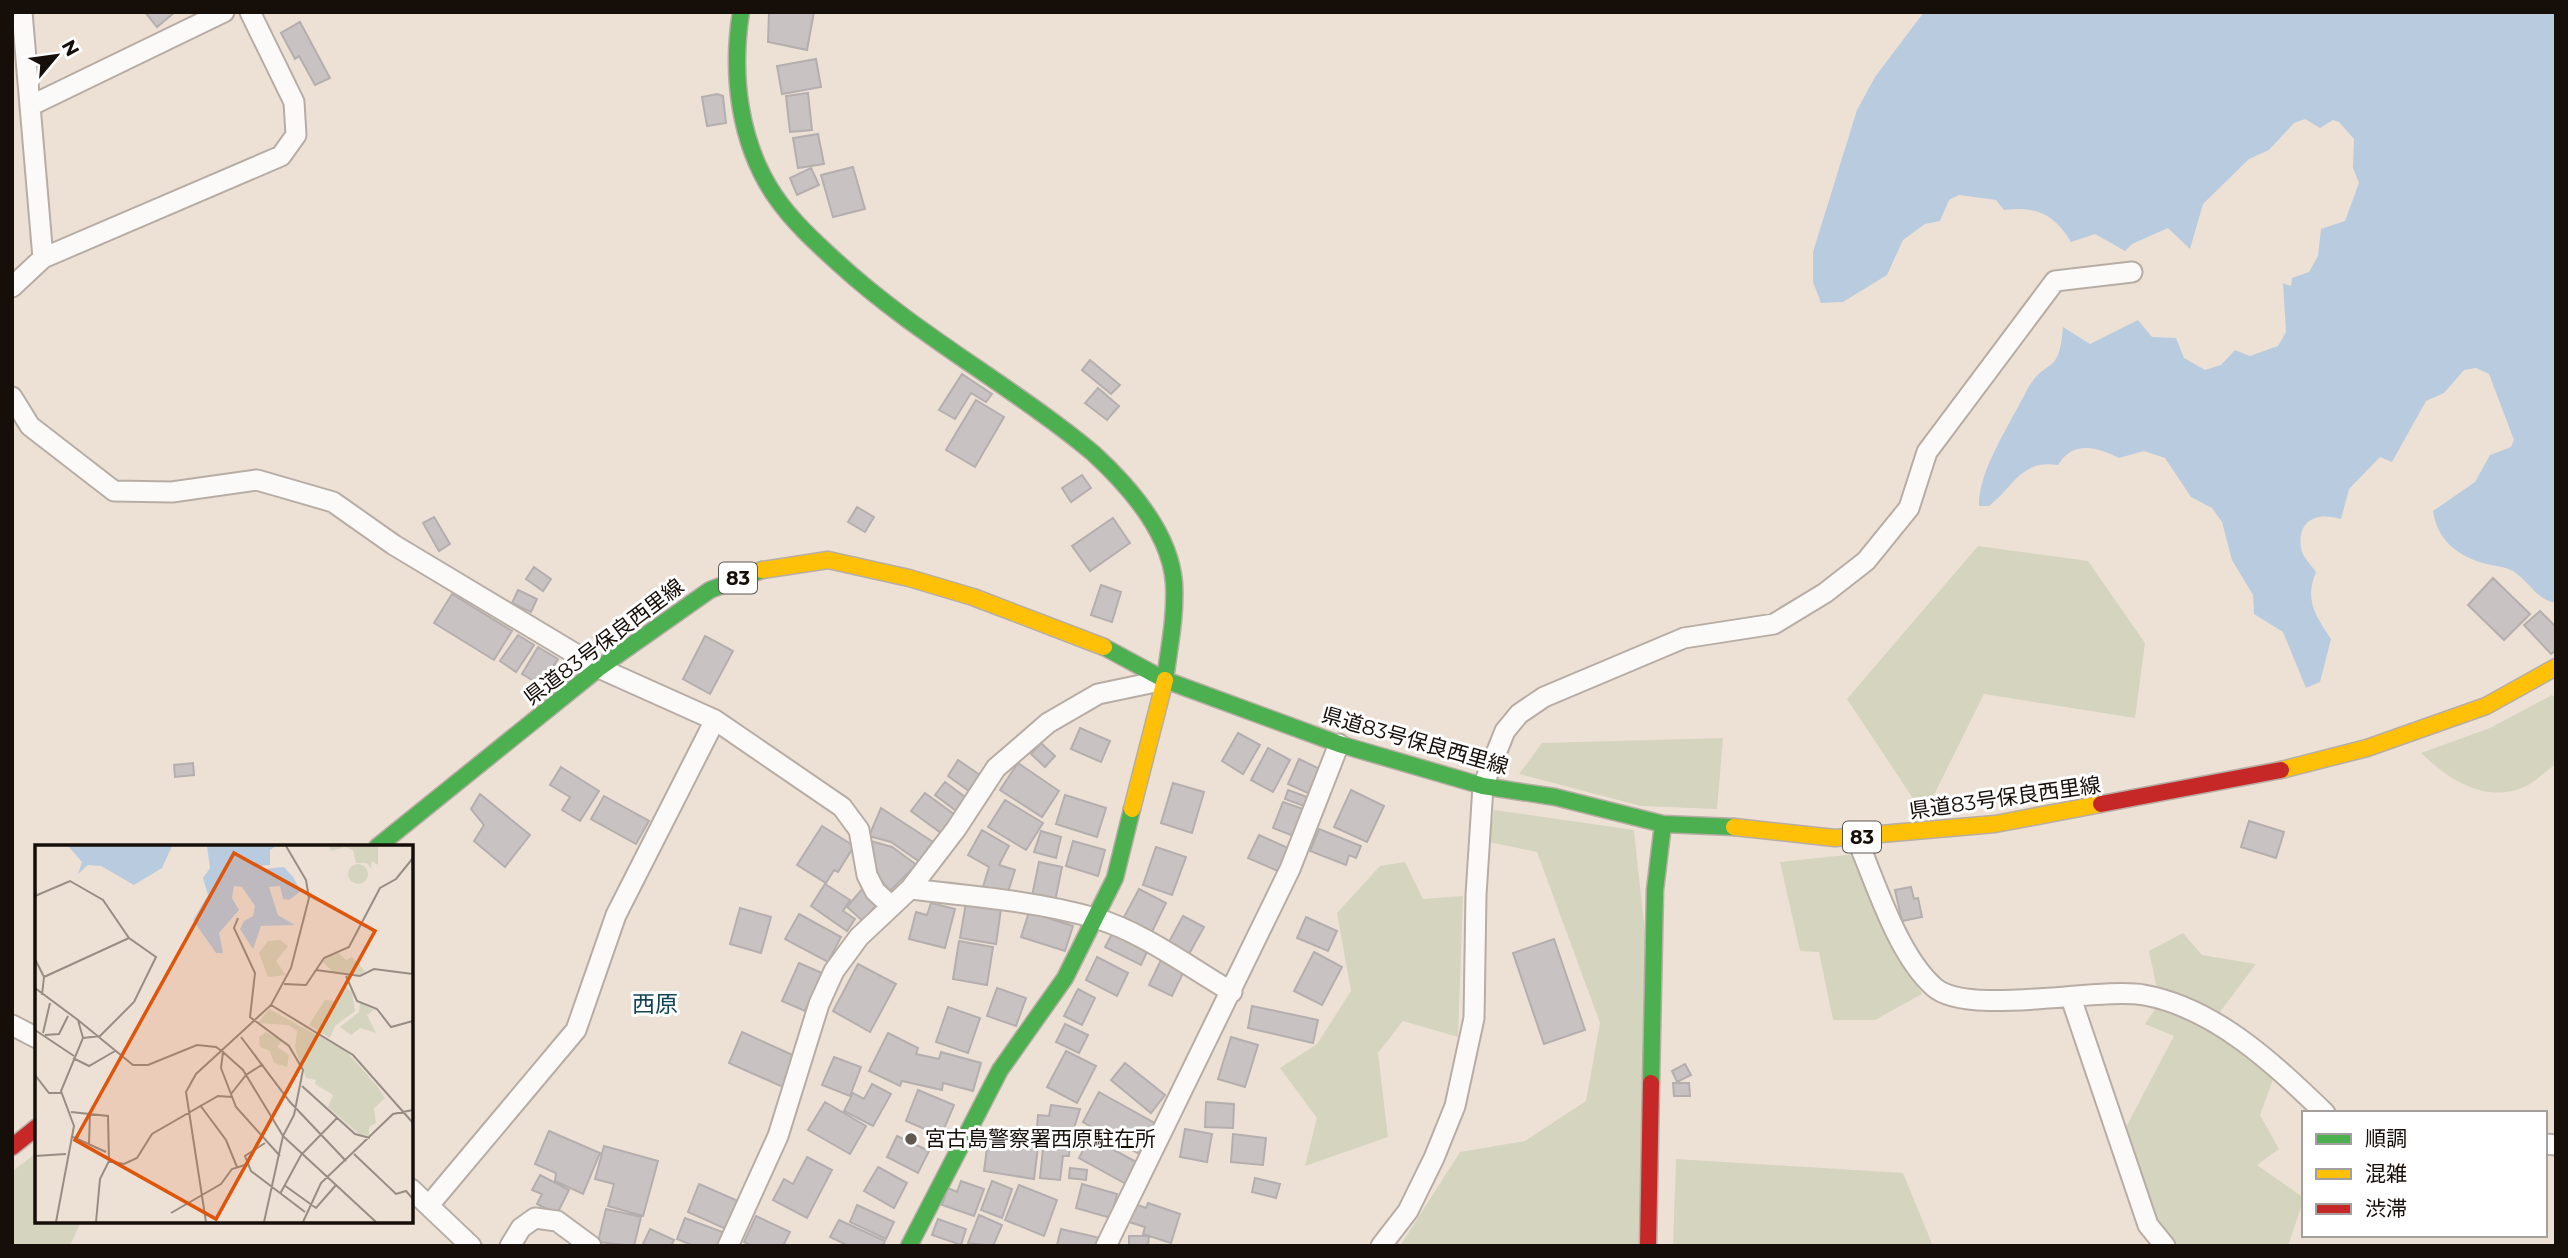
<svg xmlns="http://www.w3.org/2000/svg" width="2568" height="1258" font-family="Montserrat,'Noto Sans JP',sans-serif">
	<style>
		.green { fill: #d5d4bf }
		.water { fill: #b9cbdf }
		.building { fill: #c9c2c3; stroke: #b4aeae; stroke-width: 2 }
		.lines { fill: none; stroke-linecap: round; stroke-linejoin: round }
		.street-casing { stroke: #b7ada5; stroke-width: 23 }
		.fast-casing { stroke: #b7ada5; stroke-width: 19 }
		.slow-casing { stroke: #b7ada5; stroke-width: 19 }
		.jam-casing { stroke: #b7ada5; stroke-width: 19 }
		.street { stroke: #fcfaf9; stroke-width: 19 }
		.fast { stroke: #4caf50; stroke-width: 16 }
		.slow { stroke: #ffc107; stroke-width: 16 }
		.jam { stroke: #c62828; stroke-width: 16 }
		.poi-dot { fill: #615850; stroke: #fff; stroke-width: 2.5 }
		.labels { text-anchor: middle; stroke-width: 6; stroke-linejoin: round; paint-order: stroke }
		.shield { fill: #fff; stroke: #5c5652; stroke-width: 2 }
		.shield-label { font-size: 19px; font-weight: bold; fill: #160e08 }
		.street-label { font-size: 21px; fill: #160e08; stroke: #fff }
		.poi-label { font-size: 21px; fill: #160e08; stroke: #fff; text-anchor: start }
		.neighbourhood-label { font-size: 23px; fill: #134456; stroke: #fff }
		.inset-road { fill: none; stroke: #978d84; stroke-width: 2 }
		.view { fill: #de550c; fill-opacity: 0.15; stroke: #de550c; stroke-width: 3.5 }
		.inset-edge { fill: none; stroke: #160e08; stroke-width: 3.5 }
	</style>
	<rect width="100%" height="100%" fill="#ede1d6"/>
	<path class="green" d="M1978 546 2088 561 2145 643 2135 718 1984 694 1924 815 1847 699Z
		M2552 695 2556 699V764C2546 771 2535 782 2524 787 2485 804 2448 779 2421 753L2490 728Z
		M1723 738 1717 809 1641 806 1519 774 1542 743Z
		M1494 810 1634 830 1645 933 1641 1246H1400L1460 1152 1525 1141 1586 1101 1600 1023 1537 852 1489 842Z
		M1856 854 1922 994 1875 1020H1833L1819 952 1800 951 1780 862Z
		M1405 862 1423 899 1463 896 1458 1037 1403 1021 1378 1053 1388 1137 1305 1166 1317 1118 1280 1068 1317 1044 1351 991 1337 913 1380 866Z
		M2183 933 2202 955 2256 964 2217 1016 2157 989 2149 951Z
		M2158 1005 2221 1034 2275 1074 2260 1115 2279 1149 2257 1165 2304 1198 2288 1246H2173L2158 1225 2125 1129 2174 1036 2145 1024Z
		M37 1152V1221H81L70 1246H12V1172Z
		M1676 1159 1903 1173 1933 1246H1673Z"/>
	<path class="water" d="M1924 12H2556V603C2535 599 2530 582 2513 571 2506 567 2495 566 2487 564 2458 557 2437 540 2433 511L2475 482 2490 455 2511 447 2514 440 2489 374 2476 368 2464 370 2444 393 2426 401 2392 462 2380 457 2349 489 2341 519C2318 512 2297 519 2301 548 2302 556 2311 565 2316 572 2304 600 2316 616 2331 639L2320 682 2306 688 2283 632 2254 614 2253 595 2232 560 2222 522 2212 508 2191 497 2165 458 2144 451 2119 458C2097 447 2073 440 2058 465 2020 460 2015 486 1989 506H1979C1978 470 2012 421 2028 388 2047 356 2059 378 2063 327L2090 344 2138 320 2152 337 2176 338 2184 358 2205 370 2221 365 2235 350 2250 356 2278 346 2286 332 2283 283 2291 286 2292 278 2309 272 2318 256 2321 229 2345 221 2359 183 2353 168 2354 139 2339 122 2333 120 2320 128 2305 119 2294 123 2269 150 2249 159 2203 204 2190 249 2168 228 2132 244 2125 251 2095 234 2071 242C2054 214 2036 206 2004 210L1996 200 1959 195 1949 200 1940 221 1925 224 1903 240 1887 275 1843 302 1821 303 1813 282V252L1857 110 1875 77Z"/>
	<path class="building" d="M145 12H175L157 27Z
		M769 12H814L807 50 768 42Z
		M300 22 330 78 315 85 299 56 295 59 281 33Z
		M816 59 821 87 782 94 777 66Z
		M808 93 812 130 790 132 786 96Z
		M717 94 723 96 726 123 707 126 702 97Z
		M818 134 824 164 798 168 793 138Z
		M853 167 865 209 833 217 821 175Z
		M811 168 819 185 797 195 790 178Z
		M1090 360 1120 385 1111 394 1082 370Z
		M962 374 992 394 986 402 971 393 955 419 939 410Z
		M1098 388 1119 406 1107 420 1085 403Z
		M976 400 1004 417 975 467 946 450Z
		M1082 475 1091 488 1071 502 1062 488Z
		M857 507 874 517 865 532 848 522Z
		M434 517 450 544 439 551 423 523Z
		M1113 518 1130 543 1090 571 1072 546Z
		M534 567 551 579 543 591 526 579Z
		M2493 578 2530 614 2504 640 2468 605Z
		M1101 585 1121 592 1112 622 1091 615Z
		M518 590 537 599 531 612 512 603Z
		M452 594 512 631 494 660 434 623Z
		M2540 611 2556 627V650L2551 654 2524 625Z
		M518 635 534 645 516 672 500 661Z
		M705 636 733 651 710 694 683 679Z
		M538 647 558 659 542 686 522 674Z
		M1080 728 1110 741 1101 762 1071 749Z
		M1238 733 1260 745 1243 774 1222 761Z
		M1041 743 1055 756 1045 767 1031 754Z
		M1268 748 1290 760 1273 792 1251 780Z
		M1299 759 1322 770 1310 794 1288 784Z
		M958 760 980 775 969 791 948 776Z
		M193 763 194 775 175 777 174 765Z
		M1018 763 1059 791 1042 817 1000 790Z
		M561 767 599 791 580 821 562 810 570 797 550 785Z
		M945 782 969 800 959 813 935 795Z
		M1173 783 1204 792 1192 833 1161 823Z
		M1288 790 1307 797 1304 806 1285 799Z
		M1351 790 1384 806 1367 842 1334 827Z
		M925 793 955 815 941 833 911 811Z
		M480 794 530 835 505 867 474 841 484 825 471 809Z
		M1065 795 1106 808 1097 837 1056 824Z
		M604 796 649 821 636 844 591 819Z
		M1005 800 1043 823 1026 850 988 827Z
		M1283 802 1306 810 1296 837 1273 828Z
		M881 808 933 842 920 862 891 842 869 836Z
		M2249 821 2284 832 2276 858 2241 847Z
		M822 826 854 846 838 872 834 870 826 883 797 865Z
		M1319 829 1361 846 1356 858 1349 855 1346 865 1310 851Z
		M982 830 1009 846 999 865 1015 870 1006 898 982 890 989 867 968 855Z
		M1041 831 1061 837 1056 858 1034 852Z
		M1259 835 1290 849 1280 872 1248 858Z
		M867 840 892 847 914 863 915 866 890 891 874 872Z
		M1073 841 1105 850 1098 876 1066 866Z
		M1156 847 1186 857 1172 895 1143 885Z
		M1039 862 1062 867 1055 901 1032 896Z
		M825 884 850 900 843 911 855 919 847 931 811 906Z
		M864 887 880 901 863 921 847 907Z
		M1911 887 1914 899 1918 898 1922 917 1902 921 1895 890Z
		M1139 889 1166 903 1152 932 1124 917Z
		M931 903 955 909 945 948 909 939 916 912 927 915Z
		M966 903 1001 909 996 944 960 938Z
		M740 908 771 917 761 953 730 944Z
		M1029 912 1073 926 1065 951 1021 937Z
		M799 914 841 937 828 962 785 939Z
		M1183 916 1204 927 1189 954 1169 942Z
		M1306 917 1337 931 1328 951 1297 938Z
		M1112 934 1147 952 1141 965 1105 947Z
		M1554 939 1585 1030 1544 1044 1513 953Z
		M959 941 993 947 987 985 953 979Z
		M1314 952 1342 967 1322 1005 1294 991Z
		M1097 957 1128 973 1117 996 1086 980Z
		M1161 960 1184 971 1172 996 1149 985Z
		M799 963 822 973 805 1011 782 1001Z
		M858 964 896 984 870 1032 833 1011Z
		M997 988 1026 998 1016 1026 987 1016Z
		M1078 989 1095 998 1082 1025 1064 1016Z
		M1252 1006 1318 1020 1313 1043 1248 1028Z
		M948 1007 980 1018 968 1053 936 1042Z
		M1065 1024 1088 1035 1079 1053 1056 1042Z
		M742 1032 797 1057 783 1087 729 1063Z
		M888 1033 918 1048 916 1054 939 1059 941 1052 981 1063 973 1091 943 1083 942 1090 902 1081 900 1086 869 1071Z
		M1231 1037 1258 1045 1245 1087 1218 1079Z
		M1066 1051 1096 1066 1077 1103 1047 1087Z
		M834 1057 861 1067 850 1096 822 1085Z
		M1125 1063 1165 1095 1151 1113 1111 1080Z
		M1685 1064 1691 1075 1677 1082 1672 1071Z
		M1673 1083H1689L1690 1096H1674Z
		M872 1084 891 1094 873 1126 844 1111 853 1093 864 1099Z
		M918 1090 954 1105 941 1136 906 1121Z
		M1099 1092 1158 1125 1141 1155 1083 1122Z
		M825 1102 866 1126 850 1154 808 1130Z
		M1206 1102 1234 1104 1233 1128 1205 1127Z
		M1051 1105 1080 1109 1073 1131 1037 1127 1038 1115 1049 1116Z
		M1185 1129 1212 1134 1207 1162 1180 1157Z
		M549 1131 600 1153 583 1194 555 1181 556 1173 535 1164Z
		M1233 1134 1266 1138 1263 1165 1231 1162Z
		M897 1136 929 1151 918 1173 887 1157Z
		M1090 1137 1138 1163 1126 1184 1079 1158Z
		M1044 1139 1070 1141 1069 1156H1063L1060 1180 1040 1178Z
		M988 1140 1038 1147 1034 1179 984 1171Z
		M604 1146 658 1161 643 1216 608 1206 614 1184 595 1179Z
		M807 1157 832 1170 807 1218 773 1200 784 1179 793 1184Z
		M878 1167 907 1183 894 1208 864 1191Z
		M1070 1168 1087 1170 1086 1180 1069 1178Z
		M540 1175 569 1190 557 1214 537 1204 542 1194 532 1190Z
		M1255 1178 1280 1184 1276 1198 1252 1192Z
		M961 1181 984 1189 974 1216 942 1205 948 1188 957 1192Z
		M992 1181 1012 1189 1002 1218 981 1210Z
		M699 1184 738 1201 726 1229 688 1212Z
		M1082 1184 1117 1194 1111 1218 1076 1208Z
		M1019 1185 1057 1200 1044 1236 1005 1220Z
		M1148 1203 1180 1214 1171 1243 1143 1234 1145 1227 1129 1222 1135 1204 1146 1208Z
		M857 1205 894 1222 886 1239 850 1222Z
		M606 1209 641 1217 634 1246 598 1242Z
		M979 1215 1002 1225 993 1246 968 1243Z
		M756 1216 790 1232 783 1246H752L744 1242Z
		M685 1218 725 1233 720 1246H694L677 1239Z
		M938 1219 966 1229 961 1245 932 1235Z
		M839 1220 885 1241 883 1246H849L830 1237Z
		M650 1229 674 1240 671 1246H642Z
		M1061 1229 1100 1238 1098 1246 1057 1245Z
		M1129 1236H1149L1148 1246H1129Z"/>
	<g class="lines">
		<defs>
			<path id="street" d="M22 12 43 258
				M30 106 224 12
				M12 287 43 258 281 156 296 135 294 102 250 12
				M12 397 30 426 114 491 172 492 257 480 333 502 394 545 599 668 715 720 842 807 859 830 867 875 875 891 891 906
				M1856 837C1876 883 1897 954 1934 987 1967 1017 2097 987 2144 995 2216 1008 2275 1065 2325 1113
				M910 889C971 896 1035 901 1095 918 1143 932 1189 967 1232 992
				M2071 998 2148 1225 2165 1246
				M12 1025 37 1038
				M2545 1144 2556 1145
				M411 1189 471 1246
				M430 1204 576 1030 616 915 715 720
				M510 1246 521 1228 535 1218 557 1221 591 1246
				M728 1246 778 1136 819 1004 834 971 859 937 910 889 956 829 996 768 1048 723 1098 694 1165 680
				M1106 1246 1290 869 1339 744
				M1381 1246 1408 1211 1434 1158 1455 1106 1474 1018 1476 895 1483 786 1505 731 1519 714 1544 697 1684 638 1774 624 1825 593 1866 561 1909 508 1927 452 2055 281 2132 272"/>
			<path id="fast" d="M741 12C731 74 739 143 775 196 792 221 815 242 837 262 915 334 1011 385 1093 453 1129 486 1170 532 1174 583 1176 616 1169 648 1165 680
				M1104 647 1165 680 1339 744 1483 786 1555 797 1663 824 1734 827
				M377 847 599 668 710 590 762 570
				M1651 1083 1655 890 1663 824
				M909 1246 1000 1070 1065 978 1115 878 1132 809"/>
			<path id="slow" d="M762 570 828 560 909 578 973 597 1104 647
				M2281 770 2367 748 2486 706 2556 667
				M1132 809 1165 680
				M1734 827 1835 838 1995 824 2101 804"/>
			<path id="jam" d="M2101 804 2281 770
				M12 1147 37 1127
				M1648 1246 1651 1083"/>
		</defs>
		<use href="#street" class="street-casing"/>
		<use href="#fast" class="fast-casing"/>
		<use href="#slow" class="slow-casing"/>
		<use href="#jam" class="jam-casing"/>
		<use href="#street" class="street"/>
		<use href="#fast" class="fast"/>
		<use href="#slow" class="slow"/>
		<use href="#jam" class="jam"/>
	</g>
	<circle class="poi-dot" cx="911" cy="1139" r="7"/>
	<g class="labels">
		<g class="shield">
			<rect x="719" y="562.5" width="38" height="31" rx="5"/>
			<rect x="1843" y="821.5" width="38" height="31" rx="5"/>
		</g>
		<g class="shield-label">
			<text x="738" y="585">83</text>
			<text x="1862" y="844">83</text>
		</g>
		<g class="street-label">
			<text transform="translate(604 642) rotate(-37)" y="7">県道83号保良西里線</text>
			<text transform="translate(1415 741) rotate(16)" y="7">県道83号保良西里線</text>
			<text transform="translate(2005 798) rotate(-8)" y="7">県道83号保良西里線</text>
		</g>
		<g class="poi-label">
			<text x="925" y="1146">宮古島警察署西原駐在所</text>
		</g>
		<g class="neighbourhood-label">
			<text x="655" y="1012">西原</text>
		</g>
	</g>
	<g transform="translate(35 845)">
		<rect width="378" height="378" fill="#ede1d6"/>
		<path d="M294 1H343V20L337 16 336 24 332 18H321L318 5 310 2 296 6ZM313 29a10 10 0 1 1 20 0a10 10 0 1 1-20 0ZM245 95 253 101 241 116 251 130 233 132 224 108 233 96ZM302 107 311 115 317 112 330 126 325 130 298 127 287 116ZM310 141 317 147 320 166 300 181 295 193 274 180 290 155 300 156ZM325 158 339 165 332 170 341 188 325 183 316 190 305 182 324 167ZM234 164 311 206 342 241 350 253 339 263 341 278 334 282V291L324 289 293 262 298 250 280 239 281 235 271 233 260 203 262 186 254 180 223 178ZM231 187 247 196 242 202 254 210 252 222 239 218 235 206 225 202 224 192Z" fill="#d5d4bf"/>
		<path d="M33 1H137L127 23 99 40 66 21 53 20 43 29 47 17ZM172 1H241L235 5V20L225 21 228 24 249 22 258 32 266 46 254 55 248 54 245 41 234 42 243 70 260 80 226 81 218 104 205 84 209 76 218 71 220 61 207 42 199 41 197 53 204 65 184 88 188 108H181L158 75 173 50 168 33 175 23Z" fill="#b9cbdf"/>
		<path class="inset-road" d="M0 51 35 36 68 55 94 93 121 112 99 157 65 191 48 193M203 73 199 83 220 128 215 172 254 201 268 225 259 270 248 291 341 377M0 114 9 132 7 150M281 125 325 131 339 124 378 129M311 131 322 156 342 164 356 182 378 176M9 132 94 93M249 139 271 140 289 113 314 102 345 43 361 34 378 13M0 143 43 175 48 193 26 246 39 281 21 377M236 160 318 210 378 278M43 175 98 220H113L162 200 181 202 188 207 186 223 201 262 245 311M0 185 39 211M8 188 15 158M10 190 24 189 33 171M206 192 255 257 311 316M188 207 208 225 248 291 229 377M38 213 54 221 80 206M0 230 14 248H26M267 241 320 289 335 293M196 249 211 230 228 219M165 260 191 295 202 322M36 267 73 271 74 316 89 319 102 313 117 289 183 251 197 252M38 292 71 307M230 298 210 311 216 326 270 367M54 299 55 268M319 309 361 349 371 346 378 354M0 311 31 309M249 340 281 363 301 340M245 349 266 310 302 273M136 368 186 339 197 324 213 319M61 377 65 334 74 316M171 377 151 247 161 229 236 160 256 123 274 53 271 35 251 1M268 377 286 338 358 269 378 265"/>
		<path class="view" d="M199 8 340 86 181 374 40 295Z"/>
		<rect width="378" height="378" class="inset-edge"/>
	</g>
	<rect width="2568" height="1258" fill="none" stroke="#160e08" stroke-width="28"/>
	<rect x="2302" y="1111" width="245" height="126" fill="#ffffff" stroke="#a29f9c" stroke-width="2"/>
	<rect x="2316" y="1134" width="35" height="10" fill="#4caf50" stroke="#a29f9c" stroke-width="2"/>
	<text x="2365" y="1146" font-size="21" fill="#160e08">順調</text>
	<rect x="2316" y="1169" width="35" height="10" fill="#ffc107" stroke="#a29f9c" stroke-width="2"/>
	<text x="2365" y="1181" font-size="21" fill="#160e08">混雑</text>
	<rect x="2316" y="1204" width="35" height="10" fill="#c62828" stroke="#a29f9c" stroke-width="2"/>
	<text x="2365" y="1216" font-size="21" fill="#160e08">渋滞</text>
	<g transform="translate(56 56) rotate(61)" stroke="#ffffff" stroke-width="5" paint-order="stroke">
	<path d="M0-5L12 26L0 18L-12 26Z" fill="#160e08"/>
	<text y="-10" font-size="19" font-weight="bold" text-anchor="middle" fill="#160e08">N</text>
	</g>
</svg>
